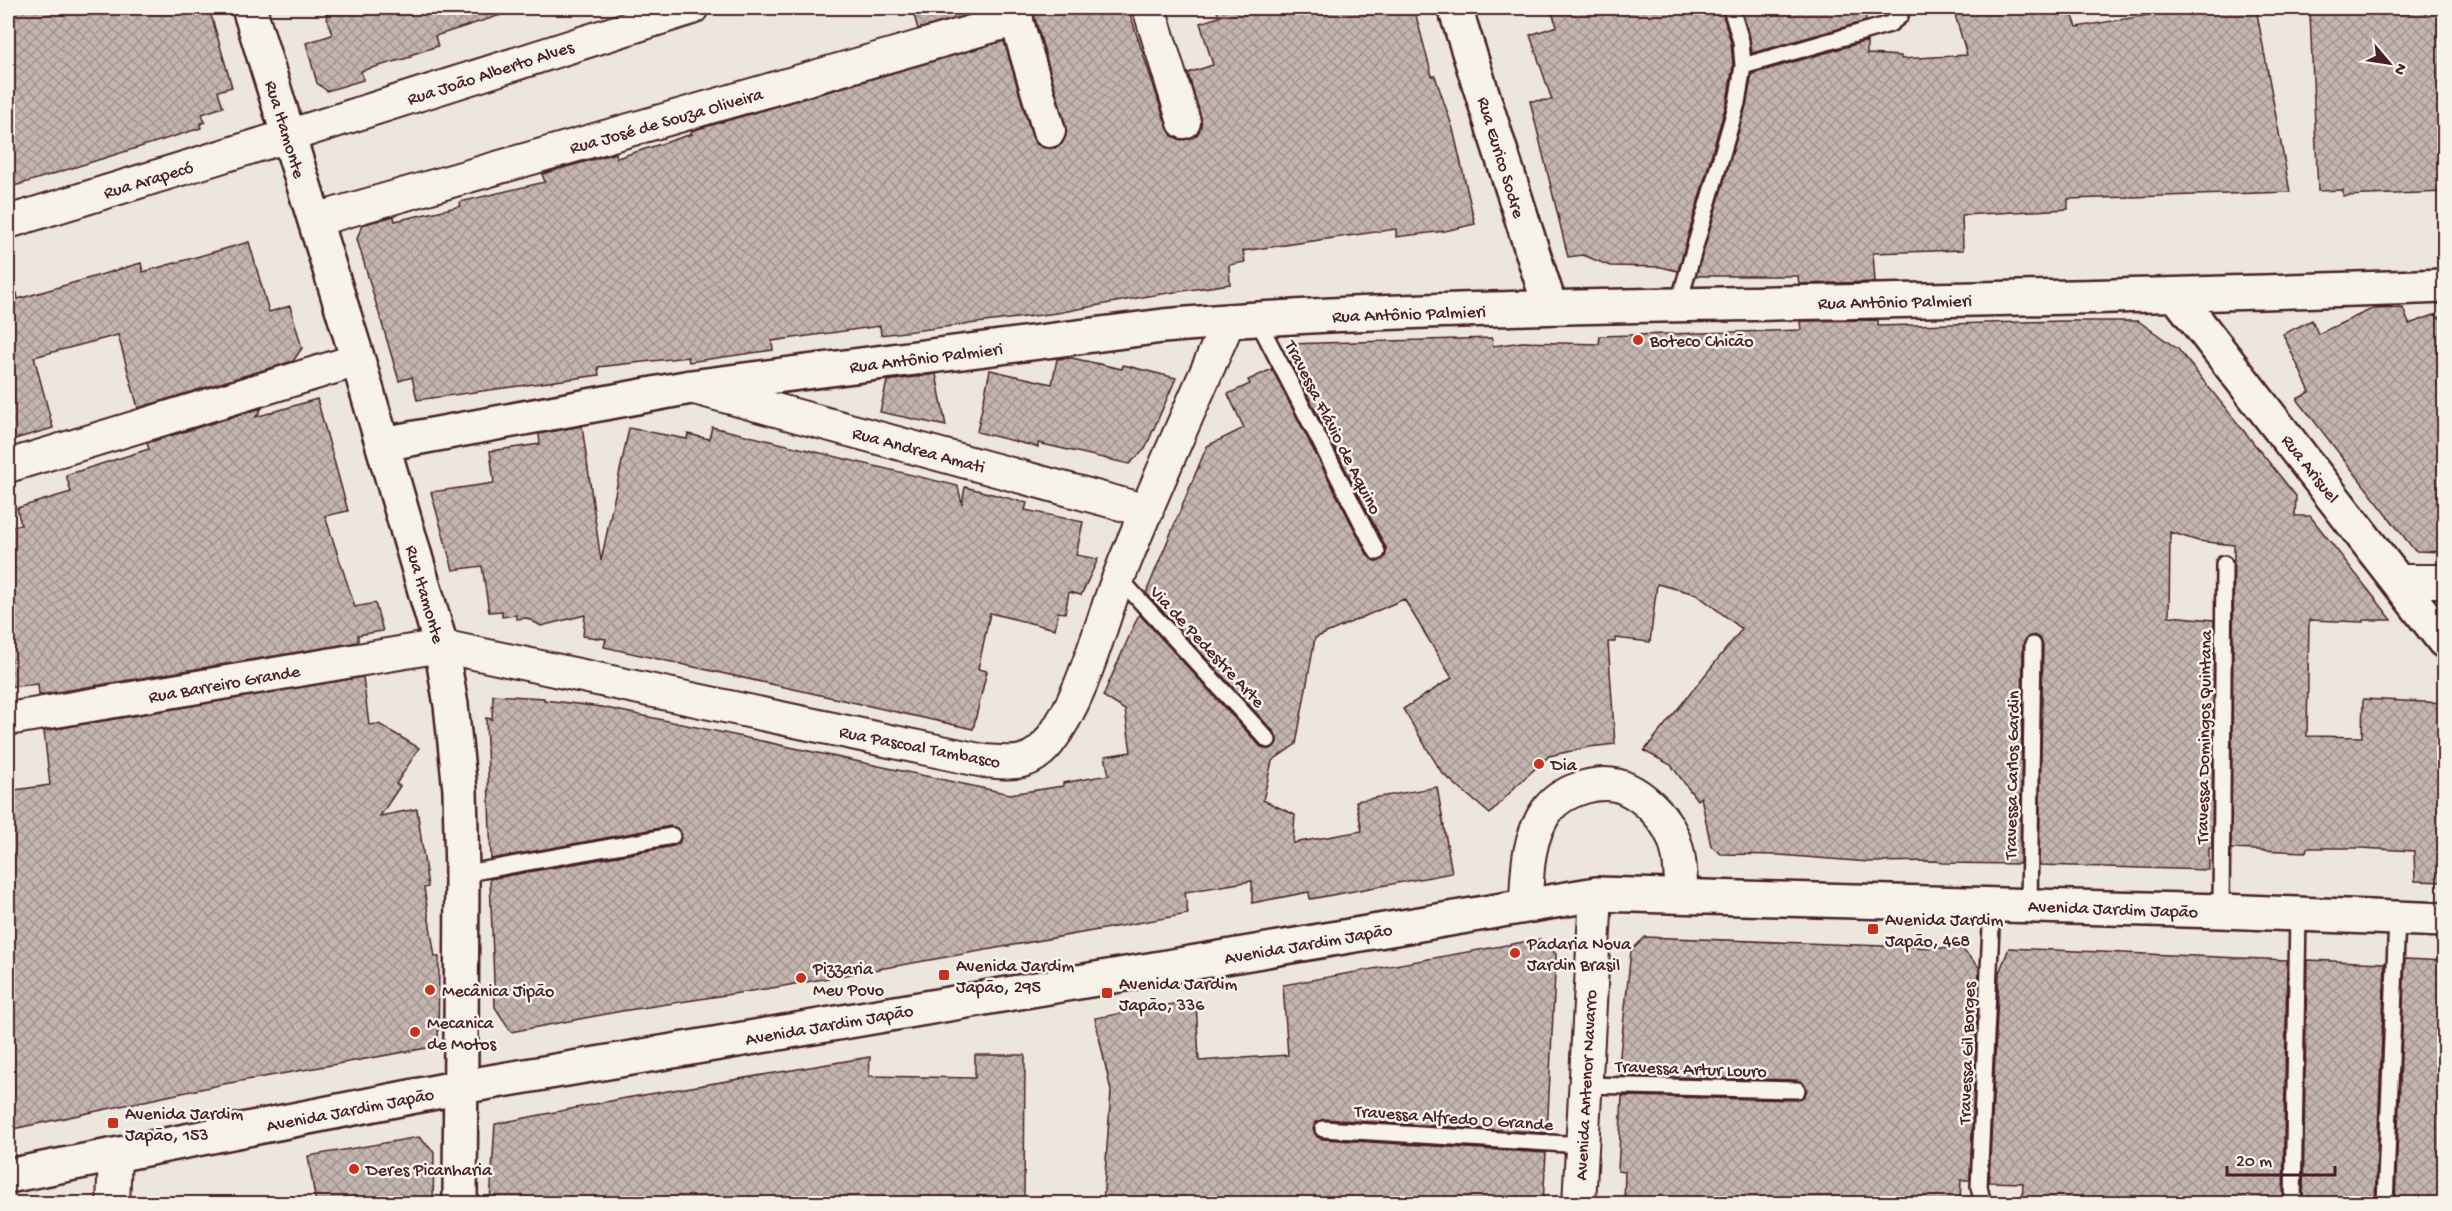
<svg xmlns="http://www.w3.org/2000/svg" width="2452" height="1211" font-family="'Gochi Hand',sans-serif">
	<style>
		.building { fill: url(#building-cross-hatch); stroke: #4a1f2b; stroke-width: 1.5 }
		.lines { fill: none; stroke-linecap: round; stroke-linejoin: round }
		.lane-casing { stroke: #4a1f2b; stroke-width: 20 }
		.street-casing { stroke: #4a1f2b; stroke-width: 36 }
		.secondary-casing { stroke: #4a1f2b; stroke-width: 38 }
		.lane { stroke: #f7f3e8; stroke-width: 15 }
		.street { stroke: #f7f3e8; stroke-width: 32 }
		.secondary { stroke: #f7f3e8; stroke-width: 33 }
		.poi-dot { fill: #c8321e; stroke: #f7f3e8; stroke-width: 2 }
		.labels { text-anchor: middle; stroke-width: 5; stroke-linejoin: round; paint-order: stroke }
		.street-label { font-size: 18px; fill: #4a1f2b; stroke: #f7f3e8 }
		.poi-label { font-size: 18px; fill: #4a1f2b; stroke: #f7f3e8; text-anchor: start }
	</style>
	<defs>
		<pattern id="building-cross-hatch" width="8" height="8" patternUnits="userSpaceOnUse" patternTransform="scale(1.5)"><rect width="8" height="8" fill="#c4b5b0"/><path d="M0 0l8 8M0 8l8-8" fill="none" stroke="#a1938f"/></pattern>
	</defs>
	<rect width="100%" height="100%" fill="#ece6dd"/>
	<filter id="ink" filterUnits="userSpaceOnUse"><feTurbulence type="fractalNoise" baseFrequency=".0167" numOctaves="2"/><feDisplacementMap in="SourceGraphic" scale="12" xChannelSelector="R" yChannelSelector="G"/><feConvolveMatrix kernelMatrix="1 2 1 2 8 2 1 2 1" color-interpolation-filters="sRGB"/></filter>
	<g filter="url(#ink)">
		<path class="building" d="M8 8H209L232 87 218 91 223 107 202 114 205 122 200 124 201 128 8 188Z
			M324 8H503L504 14 435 36 438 46 410 55 411 57 361 71 363 80 327 91 317 83 306 43 332 35Z
			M912 8H992L918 29Z
			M1032 8H1128L1167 127 1172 136 1181 140 1189 139 1197 135 1201 127V117L1188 73 1213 65 1200 23 1219 17 1216 8H1414L1432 76H1435L1453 129 1475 224 1445 231 1396 237V229L1243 251 1245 262 1229 265 1230 284 1148 296 1057 313 881 335 880 326 772 341 773 350 689 362 688 357 598 367 599 375 417 400 412 377 399 381 357 239 362 225 394 216 395 221 461 206 460 202 545 182 542 174 616 153 617 158 692 134 691 131 1004 41 1032 137 1036 144 1044 148H1055L1062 144 1066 136V126Z
			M1550 8H1721L1731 43 1733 66 1727 101 1678 271 1661 267 1610 266 1583 255 1568 257 1530 101 1552 100 1530 35 1557 26Z
			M1741 8H1865L1866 21 1752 53 1750 38Z
			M1953 8H2070L2077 27 2190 8H2256L2290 192 2068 199V209L1962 215 1963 250 1873 253 1875 282 1799 284 1798 276H1696L1746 106 1752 74 1867 41V54L1901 56V59L1967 55Z
			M2445 9V192L2343 196V190L2318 191 2310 14Z
			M249 242 269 312 290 306 302 348 293 361 138 408 118 335 34 357 53 428 8 441V294L17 293 18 299 141 263 143 272Z
			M2403 308 2409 324 2437 314 2438 318 2445 316V552L2415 551 2297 399 2310 392 2283 334 2312 320 2318 334 2372 309Z
			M1878 320V326L2063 321H2138L2178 349 2296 496 2295 516H2310L2392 620H2364V622L2309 620 2307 736 2362 737 2363 699 2445 703V882L2415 881 2414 851 2360 848H2307L2306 852 2231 849 2234 545 2198 541 2170 532 2169 616 2214 620 2212 848H2209V870L2039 865 2043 645 2041 640 2034 635 2028 637 2023 645 2020 864 1941 863 1937 861 1869 862 1779 855 1721 854 1711 846 1701 797 1697 800 1671 765 1644 751 1742 629 1696 594 1657 584 1650 642 1615 638V642H1608L1615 744 1589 747 1549 756 1516 786 1490 814 1442 773 1403 709 1452 678 1404 599 1315 638 1296 744 1272 761 1263 800 1295 815 1293 843 1362 831 1356 801 1437 787 1452 873 1310 899 1309 892 1252 903V881L1185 892 1188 914 778 987 622 1011 511 1032 495 1007 490 879 674 846 679 843 682 835 679 829 670 826 491 859 486 718 492 719 493 695 544 698V700L602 707 1010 794 1063 786V783L1109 775 1105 756 1131 752 1125 710 1103 696 1139 614 1261 747 1271 749 1277 742 1275 733 1146 593 1207 446 1244 428 1228 394 1250 384 1248 380 1272 369 1368 556 1377 562 1385 557 1386 548 1290 361 1295 359 1288 344 1492 338 1493 346 1522 342 1599 344 1600 336 1801 330 1800 321Z
			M1072 358 1122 369 1123 365 1176 378 1145 449 1129 464 1038 443V447L977 432 990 370 1052 384 1057 359Z
			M936 374 946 426 880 412 887 381Z
			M317 399 348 511 325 516 355 607 375 603 383 631 358 635V642L39 695 38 684 8 687V527L21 525 17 508 71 492 66 475 149 449 147 443 262 408 256 417Z
			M582 426 601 561 629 428 687 439 688 434 709 439 712 427 958 486 962 504 965 487 1027 503 1025 510 1083 522 1076 555 1098 559 1081 595 1069 592 1065 613 1058 612 1055 629 990 613 978 669 987 671 973 729 604 647 606 639 583 636 585 615 541 626 527 618 516 619V615L502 617V611L489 612 482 566 453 570 431 492 494 483 490 451 540 444 539 434Z
			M363 677 369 725 379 724 419 748 396 784 400 786 380 816 417 809 428 887 424 888 435 957H439L438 1046 224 1084 8 1130V791L50 785 44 731Z
			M1645 937 1962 949 1979 967 1970 1180H1961L1960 1203H1624L1625 1172 1618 1171 1622 1096 1797 1100 1802 1098 1807 1091 1805 1085 1797 1080 1623 1076 1618 1074 1631 951Z
			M1540 939 1556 954 1547 1133 1324 1119 1315 1123 1313 1129 1317 1137 1322 1139 1546 1153 1543 1203H1103L1111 1091 1095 1018 1196 1000 1199 1061 1288 1055 1283 985Z
			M2009 948 2287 960 2283 1203H2022L2023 1183 1989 1182 1999 973Z
			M2405 959 2445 961V1203H2395Z
			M2307 960 2385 963 2375 1203H2303Z
			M975 1055H1025L1024 1203H490L495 1124 626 1098 870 1057 869 1076 975 1078Z
			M419 1137 434 1152 433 1203H316L308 1156Z"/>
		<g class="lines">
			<defs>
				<path id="lane" d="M1743 66 1890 24 1900 16 1902 8
					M1678 305 1737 103 1743 66 1741 41 1731 8
					M1257 319 1377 552
					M1119 578 1268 740
					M462 874 672 836
					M2029 906 2033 645
					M2221 911 2224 564
					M1585 1085 1797 1090
					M1323 1129 1582 1145
					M1983 1204 1979 1187 1992 905
					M2293 1204 2298 914
					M2385 1204 2397 919"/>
				<path id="street" d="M1013 8 1049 131
					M1149 8 1184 122
					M315 220 1017 19
					M8 222 288 136 692 8
					M691 387 1147 511
					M8 466 358 360
					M2399 581H2444
					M8 719 441 646 984 761C1012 763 1029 767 1049 742 1083 698 1098 631 1118 579 1152 492 1192 406 1229 320
					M1526 905C1527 873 1527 837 1548 809 1564 789 1603 777 1627 789 1644 797 1660 813 1669 829 1681 850 1680 873 1682 896
					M113 1204 115 1156
					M1579 1204 1596 894"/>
				<path id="secondary" d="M249 8 358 360 441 646 451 705 460 790 462 874 460 1204
					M1455 8 1550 307
					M2177 296 2444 641
					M383 444 691 387 1163 326C1366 309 1571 307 1774 303 1998 299 2221 294 2444 286
					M8 1176 461 1087 1596 894 2221 911 2444 920"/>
			</defs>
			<use href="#lane" class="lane-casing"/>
			<use href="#street" class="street-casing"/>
			<use href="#secondary" class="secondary-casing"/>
			<use href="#lane" class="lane"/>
			<use href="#street" class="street"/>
			<use href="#secondary" class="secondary"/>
		</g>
	</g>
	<g class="poi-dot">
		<circle cx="1638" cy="340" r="6"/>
		<circle cx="1539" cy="764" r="6"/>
		<rect x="1867" y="923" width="12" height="12" rx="3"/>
		<circle cx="1515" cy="953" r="6"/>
		<rect x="938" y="969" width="12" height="12" rx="3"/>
		<circle cx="801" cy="978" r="6"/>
		<circle cx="430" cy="990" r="6"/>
		<rect x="1101" y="987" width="12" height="12" rx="3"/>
		<circle cx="415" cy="1032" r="6"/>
		<rect x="107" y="1117" width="12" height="12" rx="3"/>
		<circle cx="354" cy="1169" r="6"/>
	</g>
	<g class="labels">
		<g class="street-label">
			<text transform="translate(490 72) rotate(-18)" y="6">Rua João Alberto Alves</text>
			<text transform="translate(666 120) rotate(-16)" y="6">Rua José de Souza Oliveira</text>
			<text transform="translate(286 129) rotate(73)" y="6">Rua Itamonte</text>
			<text transform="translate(1502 157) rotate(73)" y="6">Rua Eurico Sodre</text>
			<text transform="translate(148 179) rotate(-17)" y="6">Rua Arapecó</text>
			<text transform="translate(1895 301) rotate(-1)" y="6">Rua Antônio Palmieri</text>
			<text transform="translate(1409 313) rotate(-2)" y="6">Rua Antônio Palmieri</text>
			<text transform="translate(926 357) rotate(-7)" y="6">Rua Antônio Palmieri</text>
			<text transform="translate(1334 427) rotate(63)" y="6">Travessa Flávio de Aquino</text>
			<text transform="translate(919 449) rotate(15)" y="6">Rua Andrea Amati</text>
			<text transform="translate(2311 468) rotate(52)" y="6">Rua Arisuel</text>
			<text transform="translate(426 594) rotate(74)" y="6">Rua Itamonte</text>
			<text transform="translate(1208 646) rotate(47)" y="6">Via de Pedestre Arte</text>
			<text transform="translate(224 683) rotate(-10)" y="6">Rua Barreiro Grande</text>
			<text transform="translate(2203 737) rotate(-89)" y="6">Travessa Domingos Quintana</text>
			<text transform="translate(920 746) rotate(11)" y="6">Rua Pascoal Tambasco</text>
			<text transform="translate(2011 775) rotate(-89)" y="6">Travessa Carlos Gardin</text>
			<text transform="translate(2113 908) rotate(2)" y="6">Avenida Jardim Japão</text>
			<text transform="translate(1308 943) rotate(-10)" y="6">Avenida Jardim Japão</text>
			<text transform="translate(829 1024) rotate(-10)" y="6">Avenida Jardim Japão</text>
			<text transform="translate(1966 1053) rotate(-88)" y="6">Travessa Gil Borges</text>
			<text transform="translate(1691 1068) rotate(2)" y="6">Travessa Artur Louro</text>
			<text transform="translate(1585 1085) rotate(-87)" y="6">Avenida Antenor Navarro</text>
			<text transform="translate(350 1109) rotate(-11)" y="6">Avenida Jardim Japão</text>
			<text transform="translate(1454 1117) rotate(4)" y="6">Travessa Alfredo O Grande</text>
		</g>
		<g class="poi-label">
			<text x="1650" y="346">Boteco Chicão</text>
			<text x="1551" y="770">Dia</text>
			<text x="1885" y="925">Avenida Jardim<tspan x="1885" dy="21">Japão, 468</tspan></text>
			<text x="1527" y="949">Padaria Nova<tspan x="1527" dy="21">Jardin Brasil</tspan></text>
			<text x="956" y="971">Avenida Jardim<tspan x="956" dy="21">Japão, 295</tspan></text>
			<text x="813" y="974">Pizzaria<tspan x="813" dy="21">Meu Povo</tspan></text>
			<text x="1119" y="989">Avenida Jardim<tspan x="1119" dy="21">Japão, 336</tspan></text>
			<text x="442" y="996">Mecânica Jipão</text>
			<text x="427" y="1028">Mecanica<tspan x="427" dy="21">de Motos</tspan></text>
			<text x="125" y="1119">Avenida Jardim<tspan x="125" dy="21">Japão, 153</tspan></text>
			<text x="366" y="1175">Deres Picanharia</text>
		</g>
	</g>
	<rect width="2452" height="1211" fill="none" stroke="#f7f3e8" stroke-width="30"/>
	<rect x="15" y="15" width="2422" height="1181" fill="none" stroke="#4a1f2b" stroke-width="2" filter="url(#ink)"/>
	<g transform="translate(2389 63) rotate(119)" stroke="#f7f3e8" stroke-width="4.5" paint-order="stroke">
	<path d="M0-4.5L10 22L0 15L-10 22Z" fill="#4a1f2b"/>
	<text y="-9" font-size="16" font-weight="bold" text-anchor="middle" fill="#4a1f2b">N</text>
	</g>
	<path d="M2227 1166v9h108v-9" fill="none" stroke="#4a1f2b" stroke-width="3"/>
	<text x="2236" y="1166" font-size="18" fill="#4a1f2b" stroke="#f7f3e8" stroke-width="4.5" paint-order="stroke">20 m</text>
</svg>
